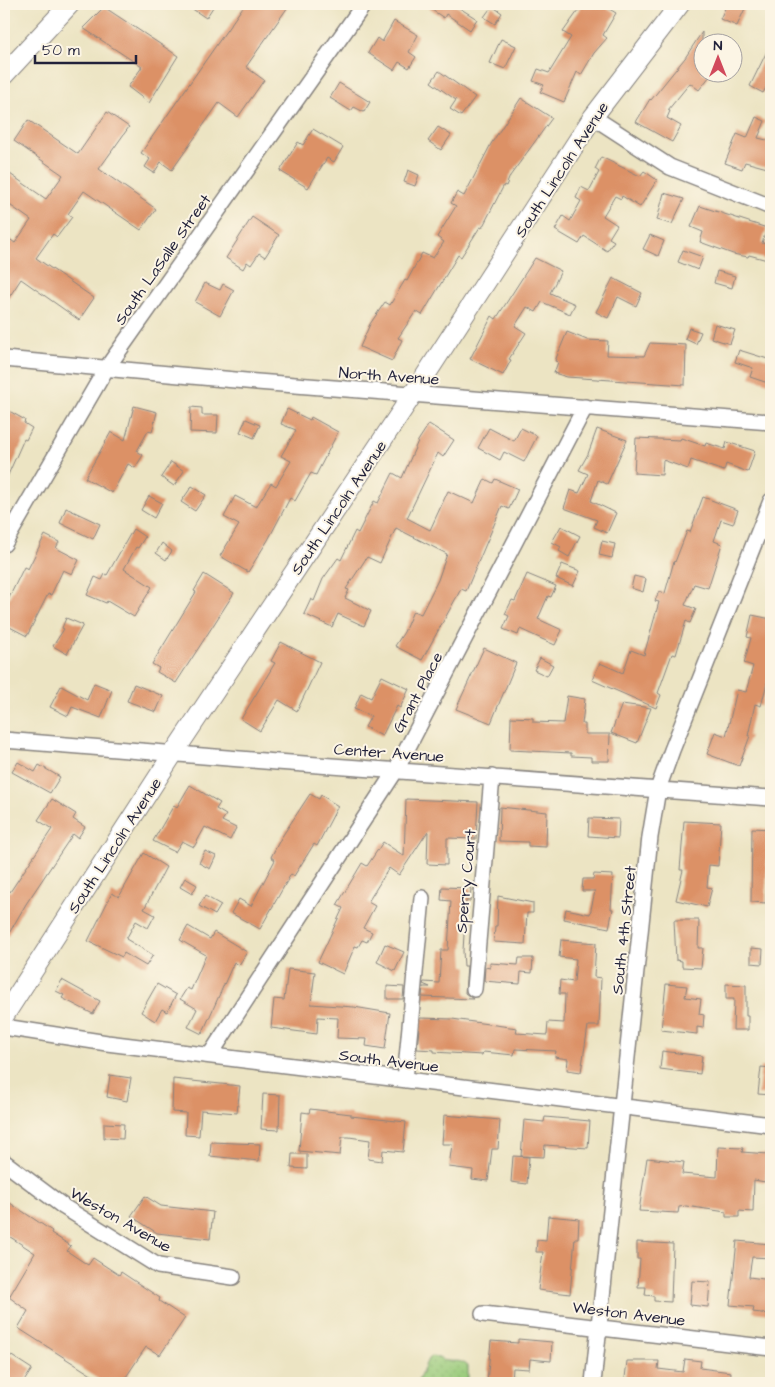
<svg xmlns="http://www.w3.org/2000/svg" width="775" height="1387" font-family="'Architects Daughter',sans-serif">
	<style>
		.park { fill: url(#park-dots); stroke: #5e765a }
		.building { fill: #dc9166 }
		.lines { fill: none; stroke-linecap: round; stroke-linejoin: round }
		.minor-casing { stroke: #87837f; stroke-width: 18 }
		.tertiary-casing { stroke: #87837f; stroke-width: 21 }
		.minor { stroke: #fff; stroke-width: 15 }
		.tertiary { stroke: #fff; stroke-width: 19 }
		.labels { text-anchor: middle; stroke-width: 4; stroke-linejoin: round; paint-order: stroke }
		.street-label { font-size: 16px; fill: #22223b; stroke: #fcf5e5 }
	</style>
	<defs>
		<pattern id="park-dots" width="8" height="8" patternUnits="userSpaceOnUse" patternTransform="scale(1.25)"><rect width="8" height="8" fill="#99ca79"/><path d="M2 2h.1M6 6h.1" fill="none" stroke="#84ad6a" stroke-width="1.8" stroke-linecap="round"/></pattern>
	</defs>
	<rect width="100%" height="100%" fill="#fcf5e5"/>
	<filter id="ink" filterUnits="userSpaceOnUse"><feTurbulence type="fractalNoise" baseFrequency=".02" numOctaves="2"/><feDisplacementMap in="SourceGraphic" scale="10" xChannelSelector="R" yChannelSelector="G"/><feConvolveMatrix kernelMatrix="1 2 1 2 8 2 1 2 1" color-interpolation-filters="sRGB"/></filter>
	<filter id="wash" filterUnits="userSpaceOnUse"><feTurbulence type="fractalNoise" baseFrequency=".0096" numOctaves="4" result="noise"/><feDisplacementMap in="SourceGraphic" scale="20" xChannelSelector="R" yChannelSelector="G"/><feGaussianBlur stdDeviation="1.12" result="paint"/><feColorMatrix in="noise" values="0 0 0 0 0 0 0 0 0 0 0 0 0 0 0 0 0 1.4 0 .05"/><feComposite in="paint" operator="in"/></filter>
	<g filter="url(#wash)">
		<rect width="100%" height="100%" fill="#ece4c3"/>
		<path class="park" d="M432 1356C439 1356 441 1361 448 1361 457 1362 460 1359 468 1366V1378L464 1383H417L428 1359Z"/>
		<g id="blocks">
			<path class="building" d="M185 4H215L206 18Z
				M245 4H290L246 67 264 80 238 117 219 103 172 170 161 162 154 173 145 167 150 159 141 153Z
				M423 4H453L477 19 470 30 446 14 444 18Z
				M583 4H601L616 13 603 35 607 38 594 53 581 75 577 72 564 102 540 92 544 85 533 81 538 69 549 73 571 37 563 32Z
				M727 4H747L737 26 720 19Z
				M492 6 502 13 495 24 484 17Z
				M104 7 178 56 149 103 128 87 142 67 83 28Z
				M394 21 418 35 409 52 416 57 409 68 399 62 394 70 368 53 377 38 382 42Z
				M702 32V72L710 76 699 90 690 83 668 110 670 111 667 118 681 126 672 142 636 122 650 99 651 100 685 58Z
				M501 39 516 46 505 69 490 63Z
				M771 43V79L763 93 750 86Z
				M439 71 475 97 461 116 450 109 456 100 431 82Z
				M339 83 370 102 364 112 354 107 351 111 330 98Z
				M521 98 552 118 510 176 506 186 504 185 482 228 480 227 461 257 458 255 422 315 416 311 398 338 402 340 392 361 360 347 370 324 385 302 390 305 405 280 407 281 422 253 433 258 444 242 437 237 456 206 451 203 457 192 464 196 491 144Z
				M107 112 129 127 99 169 156 209 141 230 84 191 68 214 72 217 57 237 53 234 36 258 94 298 79 320 21 279 4 305V235L15 243 31 220 4 201V183L10 174 46 199 63 175 14 141 28 120 78 154Z
				M756 117 765 121 758 138 771 141V169L745 162 742 169 725 163 737 134 747 138Z
				M438 127 451 135 441 150 428 141Z
				M313 129 343 147 334 162 327 158 308 188 280 171 298 142 303 145Z
				M601 157 640 176 644 171 657 180 640 207 622 196 621 199 615 196 603 216 617 225 609 238 614 241 607 251 584 236 579 244 555 230 563 216 570 221 581 201 576 198 581 187 589 191 599 172 595 169Z
				M408 170 419 175 415 186 404 182Z
				M664 193 684 199 672 224 657 220Z
				M700 206 767 228 762 243 771 245V261L749 255 748 257 733 254 700 242 703 232 691 227Z
				M252 217 279 235 265 257 259 253 251 265 247 262 243 269 226 258Z
				M650 235 664 241 658 256 643 249Z
				M683 250 703 257 698 270 678 262Z
				M535 258 561 271 550 293 575 304 570 314 542 302 536 312 527 307 515 326 526 333 509 359 511 360 503 375 470 359 492 316 496 319Z
				M717 271 735 276 732 288 714 283Z
				M613 278 642 293 636 306 618 297 608 318 596 312Z
				M205 283 220 290 223 284 234 290 220 316 195 302Z
				M715 324 735 330 730 344 711 338Z
				M689 328 701 332 696 344 685 339Z
				M567 332 587 340 608 341 607 355 644 356 650 343 686 345 685 385 567 377 554 373 558 362 555 361Z
				M739 350 771 360V384L750 377 753 368 735 362Z
				M134 406 157 412 152 432 148 431 137 451 143 455 135 468 128 464 112 493 85 478 111 432 125 440Z
				M191 407 202 408V415H218L217 433 190 432Z
				M4 408 25 420 24 423 32 428 26 440 24 439 4 484Z
				M287 409 310 420 311 417 338 432 316 475 311 473 295 501 290 498 268 540 248 572 220 556 239 525 224 517 235 496 256 507 271 483 276 486 291 461 281 456 296 430 281 424Z
				M246 419 260 425 254 438 240 432Z
				M429 424 454 440 443 457 438 453 407 518 430 530 448 491 474 503 485 479 493 483 495 479 518 489 509 509 502 506 466 591 461 589 422 660 395 646 404 632 413 611 421 614 438 580 447 554 396 528 380 563 367 557 346 589 349 590 345 598 371 611 364 626 338 614 332 627 304 614 311 599 314 601 323 579 338 558 341 560 355 531 358 533 374 501 378 503 393 473 402 478 418 441Z
				M489 428 514 441 521 428 537 436 524 462 504 452 500 460 478 448Z
				M597 429 627 440 607 484 598 480 591 501 616 513 607 533 594 527 597 520 564 508 570 490 579 493 588 474 579 470 588 454Z
				M636 438 680 440 681 438 705 446 706 443 725 449 727 442 755 451 748 472 726 464 724 471 691 460 688 469 663 460 662 475 634 473Z
				M171 462 184 471 174 486 161 477Z
				M192 486 206 495 195 511 181 502Z
				M149 496 162 503 154 518 141 510Z
				M703 497 738 510 733 524 721 520 714 541 722 544 708 588 694 584 685 605 696 609 690 623 686 621 676 655 672 654 658 693 661 695 656 708 592 680 600 663 623 673 631 650 644 655 659 602 655 601 659 591 665 593 674 561 675 562 687 531 690 532Z
				M66 508 100 524 93 539 60 523Z
				M561 526 580 536 569 557 559 551 561 547 552 542Z
				M133 529 145 537 138 548 136 547 124 569 152 587 134 617 107 601 106 603 87 595 95 577 102 580 105 574 107 575Z
				M45 535 59 542 56 548 79 560 72 574 63 570 51 595 48 594 27 636 4 624V608L24 567 28 569Z
				M602 541 615 544 612 558 599 555Z
				M162 543 172 551 166 560 156 553Z
				M562 564 580 571 573 586 556 578Z
				M204 574 234 593 176 683 157 672 159 668 152 664 196 592 194 591Z
				M527 574 556 586 551 597 548 596 538 619 562 630 555 645 520 629 518 635 503 629 509 616 505 614 512 600 515 601Z
				M634 576 646 579 643 592 631 588Z
				M752 615 771 619V668L761 706 755 704 748 736H750L739 766 707 754 715 732 726 736 737 690 746 692 753 666 744 663 751 638 747 637Z
				M66 618 83 625 67 654 53 646 64 629 62 628Z
				M281 642 320 662 297 711 279 700 260 731 241 719 275 663 271 661Z
				M484 648 516 663 491 723 456 709Z
				M540 658 553 665 547 676 534 670Z
				M382 676 409 689 400 708 397 706 382 736 365 727 371 716 354 709 361 693 371 698Z
				M94 683 112 690 101 718 72 707 68 716 50 707 61 686 87 700Z
				M134 684 163 696 156 712 127 701Z
				M567 696 585 699 582 724H585V734H610L609 761H591V757L571 756V753L510 750 511 717 533 718V722L563 723Z
				M622 704 651 708 637 743 611 733Z
				M18 762 35 772 39 765 60 777 50 793 12 772Z
				M190 785 220 803 216 809 226 815 222 821 236 828 230 840 205 827 194 847 182 841 175 852 153 841 174 805 177 807Z
				M310 794 319 799 321 795 338 806 317 846 314 844 294 876 291 874 260 929 231 913 239 899 251 906 275 860 271 857 281 838Z
				M52 799 76 814 73 819 85 827 78 838 73 834 26 904 4 942V888L10 892 52 829 38 820Z
				M406 799 478 802 476 839 447 838V865L427 864 428 831 399 875 389 868 368 902 375 906 363 928 372 932 367 942 362 940 358 947 355 946 343 974 318 962 343 908 337 905 362 863 367 866 383 842 404 856Z
				M500 807 547 812 546 847 528 846V842L499 841Z
				M589 818 619 819 618 838 588 836Z
				M684 821 721 823 718 866 709 865 707 887 712 888 707 907 676 900 683 870H680Z
				M752 828 771 829V850H767L766 903 751 902Z
				M205 851 216 856 210 869 199 863Z
				M144 853 166 867 144 909 155 915 148 928 136 921 126 939 153 955 146 966 124 953 122 957 88 941 112 893 119 897Z
				M594 874 613 875 611 909H613L609 928 564 919 566 909 590 914 595 891H582L583 879H593Z
				M185 878 197 885 192 894 180 887Z
				M442 887 471 888 470 901H466L463 951 464 966H467L465 993 473 999 422 997 423 987H430L423 984 424 982 439 983 441 950H448L451 901 441 900Z
				M205 896 221 905 215 915 199 906Z
				M498 896 533 903V913H527L525 944 494 942 495 926H497Z
				M674 920H699L698 948H703L701 968 682 967V961L676 960Z
				M188 926 210 939 214 932 247 952 239 965 234 962 202 1034 188 1027 197 1009 180 999 187 988 191 990 206 955 180 940Z
				M561 940 596 943 594 977 601 978 599 1026H588L581 1072 567 1070 568 1059 555 1057 556 1051 515 1049 514 1055 483 1052 482 1055 434 1052V1050L417 1049 420 1018 452 1019 517 1028 516 1033 547 1035 548 1022 564 1023 565 994H559L560 980 574 982 576 959 559 957Z
				M385 944 404 952 395 971 377 962Z
				M751 948 763 949 762 964 751 963Z
				M519 958H533L532 973 521 972 520 984 484 981 485 967 490 968V963L518 965Z
				M288 969 315 972 311 1004 354 1007 390 1013 385 1049 366 1046 367 1039 337 1038 338 1018 318 1017 317 1034 271 1028 274 999 284 1000Z
				M62 980 100 1001 93 1014 62 998 64 995 56 991Z
				M157 984 176 995 167 1012 162 1009 155 1021 141 1012Z
				M666 984 687 986 685 997 701 999 699 1014 704 1015 703 1028 697 1027V1034L661 1030Z
				M726 984 746 985V1016H748V1030H733L734 999H726Z
				M387 986 404 987 403 999H387Z
				M662 1051 702 1056 700 1074 660 1069Z
				M761 1067 771 1068V1095L758 1094Z
				M110 1075 131 1078 127 1101 107 1097Z
				M173 1079 240 1086 237 1113 201 1110 199 1136 185 1135 186 1113 172 1112Z
				M263 1094 280 1095 279 1130 261 1129Z
				M310 1109 351 1114V1116L406 1122 403 1152 383 1150 382 1161 368 1159 370 1140 349 1137H342L340 1155 299 1151 302 1112 309 1113Z
				M444 1115 500 1120 498 1149H492L488 1181 472 1179 473 1170 449 1167 452 1144H442Z
				M545 1117 590 1121 588 1148 545 1145 544 1157 521 1156 524 1120 544 1122Z
				M104 1123 124 1124 123 1139 104 1138Z
				M211 1142 260 1144 259 1161 210 1156Z
				M718 1147 743 1148 742 1152 768 1154 765 1182 754 1180 753 1212 739 1211V1217H726V1212L686 1206 679 1207 678 1213 639 1211 647 1158 684 1162 682 1174 717 1177Z
				M292 1154H307V1169L291 1168Z
				M513 1156 529 1157 527 1184 511 1182Z
				M145 1196 161 1206 213 1212 210 1239 157 1233 131 1216Z
				M4 1199 52 1231 51 1233 71 1246 67 1251 88 1265 93 1258 119 1275 121 1272 160 1298 159 1301 185 1318 160 1355 146 1347 122 1383H104L18 1328 28 1311 9 1297 35 1253 4 1233Z
				M548 1216 579 1219 578 1238H575L570 1294 538 1290 543 1252H536L537 1240 546 1241Z
				M737 1241 771 1244V1258L752 1257 749 1277 771 1280 769 1314 753 1312 754 1307 730 1305Z
				M637 1242 673 1244 671 1302 654 1301V1296L645 1295 646 1287H638L640 1259H637Z
				M692 1281 710 1282 708 1307 690 1305Z
				M518 1339 552 1342 551 1361 530 1359 529 1369 513 1368 512 1383 487 1382 491 1341 518 1343Z
				M4 1351 32 1369 23 1383H4Z
				M685 1359 701 1361 700 1368 731 1372 730 1383H642L643 1380 625 1378 627 1361H659L658 1369 683 1372Z"/>
		</g>
	</g>
	<g filter="url(#ink)">
		<use href="#blocks" fill-opacity="0" stroke="#87837f" stroke-width="1"/>
		<g class="lines">
			<defs>
				<path id="minor" d="M593 117 670 167 771 207
					M4 359 257 382 771 422
					M4 544 106 369 364 4
					M4 740 277 762 771 798
					M474 989 492 777
					M4 1027 107 1043 771 1125
					M210 1055 396 770 585 407
					M405 1080 422 898
					M4 1162 64 1207 158 1266 233 1277
					M483 1314 771 1348
					M593 1383 650 837 658 789 672 750 771 501"/>
				<path id="tertiary" d="M4 75 70 4
					M4 1016 173 754 425 376 593 117 680 4"/>
			</defs>
			<use href="#minor" class="minor-casing"/>
			<use href="#tertiary" class="tertiary-casing"/>
			<use href="#minor" class="minor"/>
			<use href="#tertiary" class="tertiary"/>
		</g>
	</g>
	<g class="labels">
		<g class="street-label">
			<text transform="translate(561 169) rotate(-57)" y="6">South Lincoln Avenue</text>
			<text transform="translate(162 259) rotate(-55)" y="6">South LaSalle Street</text>
			<text transform="translate(389 375) rotate(4)" y="6">North Avenue</text>
			<text transform="translate(338 507) rotate(-56)" y="6">South Lincoln Avenue</text>
			<text transform="translate(417 692) rotate(-62)" y="6">Grant Place</text>
			<text transform="translate(389 752) rotate(4)" y="6">Center Avenue</text>
			<text transform="translate(114 845) rotate(-57)" y="6">South Lincoln Avenue</text>
			<text transform="translate(465 881) rotate(-85)" y="6">Sperry Court</text>
			<text transform="translate(623 930) rotate(-84)" y="6">South 4th Street</text>
			<text transform="translate(389 1060) rotate(7)" y="6">South Avenue</text>
			<text transform="translate(121 1219) rotate(30)" y="6">Weston Avenue</text>
			<text transform="translate(629 1313) rotate(7)" y="6">Weston Avenue</text>
		</g>
	</g>
	<rect width="775" height="1387" fill="none" stroke="#fcf5e5" stroke-width="20"/>
	<g transform="translate(718 58)"><circle r="24" fill="#fcf5e5" stroke="#a5a1a1"/>
	<path d="M0-4L9 19L0 12L-9 19Z" fill="#d1495b"/>
	<text y="-8" font-size="14" font-weight="bold" text-anchor="middle" fill="#22223b">N</text>
	</g>
	<path d="M35 55v8h101v-8" fill="none" stroke="#22223b" stroke-width="2.5"/>
	<text x="42" y="55" font-size="15" fill="#22223b" stroke="#fcf5e5" stroke-width="4" paint-order="stroke">50 m</text>
</svg>
